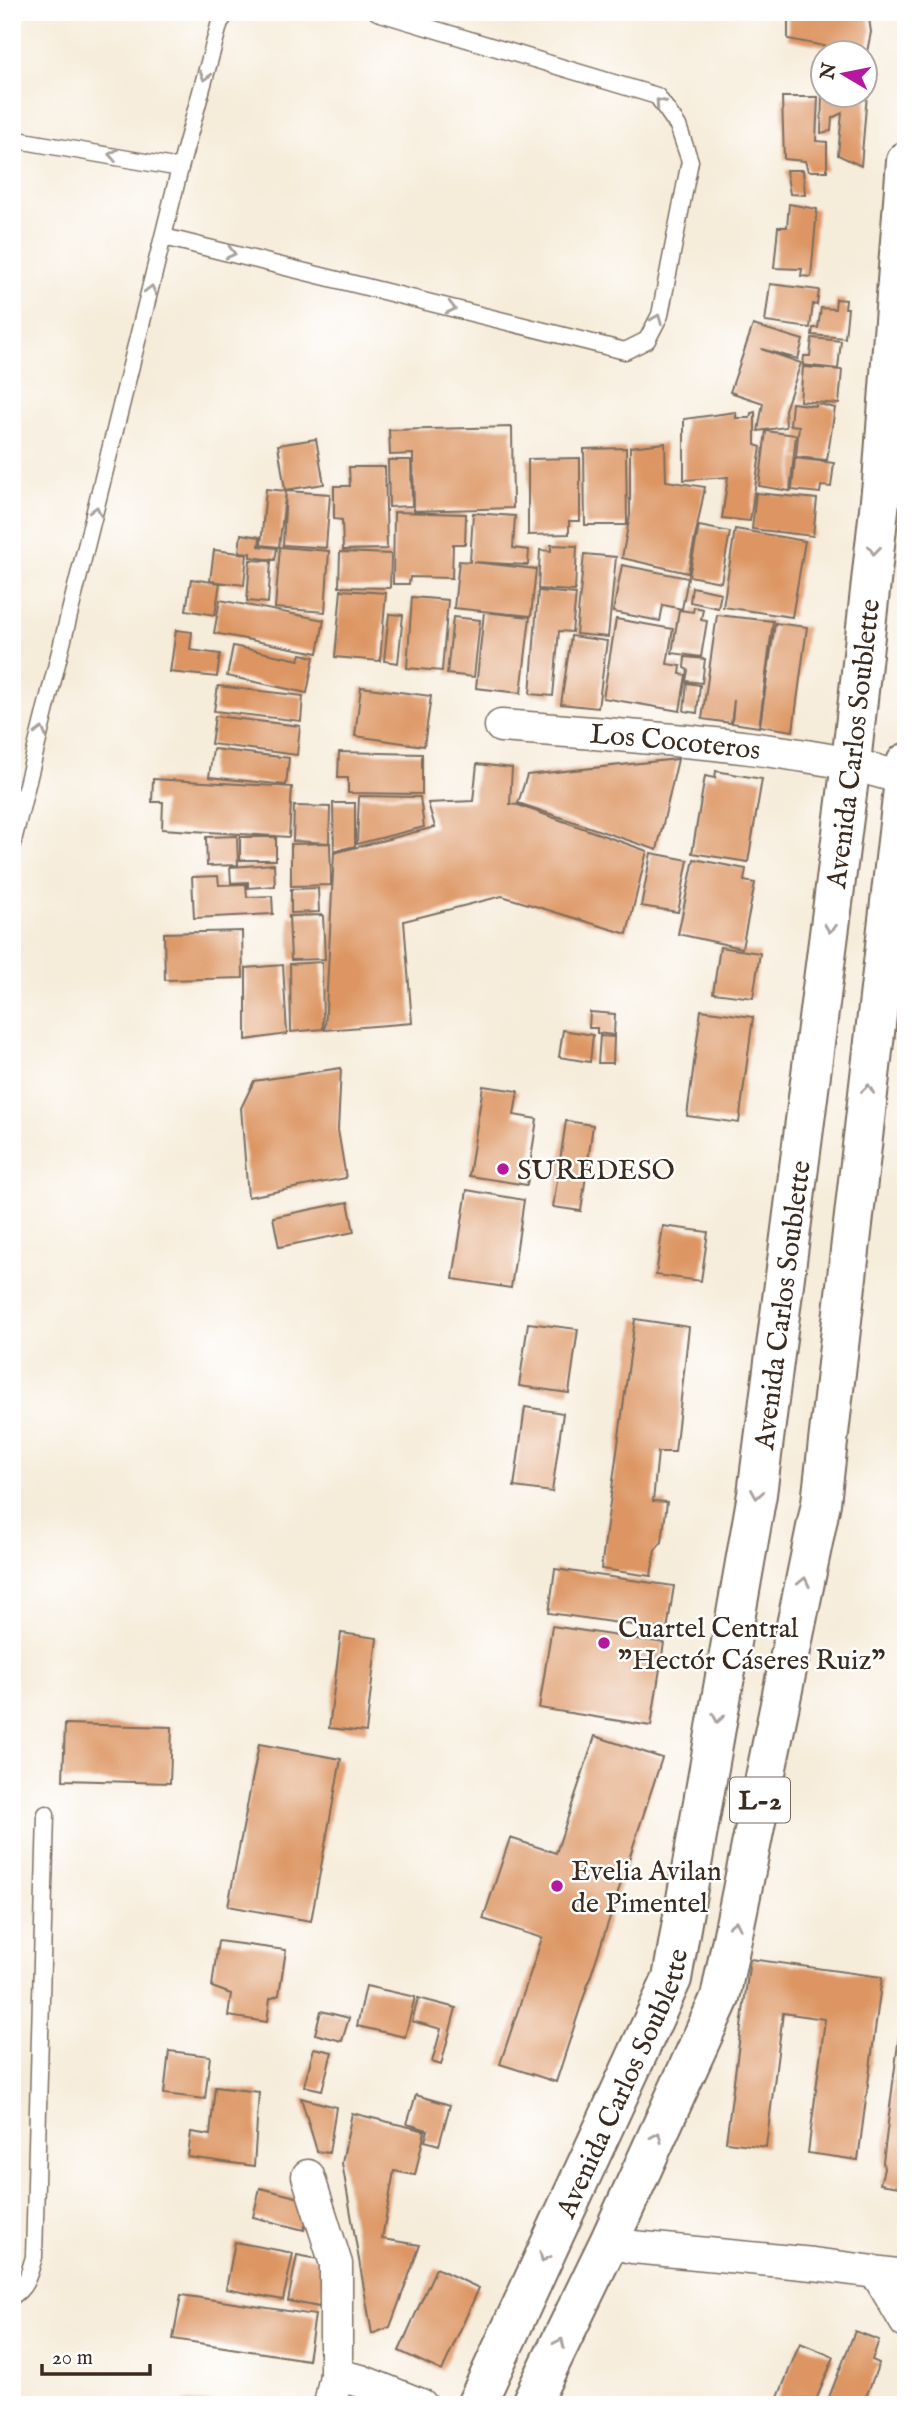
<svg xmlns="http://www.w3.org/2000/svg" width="918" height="2417" font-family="'IM FELL English',serif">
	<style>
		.building { fill: #dd9664 }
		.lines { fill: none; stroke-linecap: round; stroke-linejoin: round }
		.service-casing { stroke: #7c6e60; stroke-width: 19 }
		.minor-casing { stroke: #7c6e60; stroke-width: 35 }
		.primary-casing { stroke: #7c6e60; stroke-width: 42 }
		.service { stroke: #fff; stroke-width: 16 }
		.minor { stroke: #fff; stroke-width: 32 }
		.primary { stroke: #fff; stroke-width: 38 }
		.oneway { stroke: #a79f9a }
		.poi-dot { fill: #b5179e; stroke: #fff; stroke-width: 2.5 }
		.labels { text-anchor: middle; stroke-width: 5; stroke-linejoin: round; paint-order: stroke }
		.shield { fill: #fff; stroke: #766a62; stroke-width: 2 }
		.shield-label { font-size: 26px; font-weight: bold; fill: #3b2a1e }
		.street-label { font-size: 28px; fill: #3b2a1e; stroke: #fff }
		.poi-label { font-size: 28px; fill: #3b2a1e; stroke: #fff; text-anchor: start }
	</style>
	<rect width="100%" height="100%" fill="#fff"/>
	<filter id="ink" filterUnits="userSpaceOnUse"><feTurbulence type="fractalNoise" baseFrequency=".0143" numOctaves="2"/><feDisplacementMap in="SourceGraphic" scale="14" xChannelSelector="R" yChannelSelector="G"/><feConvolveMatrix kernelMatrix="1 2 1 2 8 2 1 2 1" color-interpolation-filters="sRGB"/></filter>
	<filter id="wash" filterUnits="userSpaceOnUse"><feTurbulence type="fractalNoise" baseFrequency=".00686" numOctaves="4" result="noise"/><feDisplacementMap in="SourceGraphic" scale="28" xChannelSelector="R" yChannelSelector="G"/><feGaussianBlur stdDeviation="1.57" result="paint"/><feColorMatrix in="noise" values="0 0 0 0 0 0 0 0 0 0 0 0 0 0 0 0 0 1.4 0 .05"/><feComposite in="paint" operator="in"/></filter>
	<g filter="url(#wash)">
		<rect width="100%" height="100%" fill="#f6ecda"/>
		<g id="blocks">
			<path class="building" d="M788 12H868L871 32 867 52H855L788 39Z
				M822 94H867L861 166 838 155 842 113 832 118 831 131 821 133Z
				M782 97H818L816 141 827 142V171H808L805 161 784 159Z
				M786 170H803L805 195 790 194Z
				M789 204 817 209 811 277 801 276 802 269 774 268 778 227H787Z
				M770 284 819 290 817 305 813 304 810 328 765 322Z
				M836 299 846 300 845 308H848L845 338 812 335 813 328H818L821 308 835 309Z
				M753 325 803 340 798 359 761 349 801 363 785 410 786 427 758 431 763 403 730 392Z
				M812 338 841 341 838 369 803 365 804 356H810Z
				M803 367 842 370 839 404 800 401Z
				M792 403 816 406V403L835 408 827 460 796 457 799 426 790 425Z
				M736 412V418H750L751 413 755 412V445L761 447 750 521 722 518 728 477 684 480V419Z
				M512 427 513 508 414 511 413 454 390 455 389 430Z
				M766 431 796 435 790 491 759 486Z
				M316 439 324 484 285 490 278 445Z
				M665 443 666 481 705 487 688 573 622 558 630 515V447Z
				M626 448 627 525H585L584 449Z
				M580 458V521H569V534L528 535V459Z
				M795 458 834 463 831 487 821 486 820 493 792 490Z
				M388 460H411L412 506 389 507Z
				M349 467H385L387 549 343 550 342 520 334 519V486H350Z
				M266 489 286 491 279 547 261 545Z
				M286 491 330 494 326 548 283 545Z
				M756 493 817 499 813 536 752 529Z
				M394 512 466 514 465 544H453L452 578 410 577 409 584H393Z
				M473 513 515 516 513 548 529 550 528 565 473 562 536 569 531 616 454 608 459 561 470 562Z
				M699 526 730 532 721 582 689 576Z
				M735 529 805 541 792 617 723 607Z
				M241 534 260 537 259 546 277 548 275 560 250 557V553L239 552Z
				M551 545 577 546 575 591 538 589 540 550 551 551Z
				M280 547 329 551 325 612 275 608Z
				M214 550 247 554 244 585 210 581Z
				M340 552 391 554 390 588 339 587Z
				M584 554 616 557 608 637 576 634Z
				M250 560 271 561 268 603 247 601Z
				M622 565 688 578 682 609 663 605 660 621 613 612Z
				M191 579 220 583 215 615 186 610Z
				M692 587 721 593 718 608 690 602Z
				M341 590 386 593 380 661 335 657Z
				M538 591 576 594 572 632 559 631 553 696 530 694Z
				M412 597 448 600 442 671 407 668Z
				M220 600 324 620 318 653 214 633Z
				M694 607 703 609 701 620 707 621 701 657 672 653 679 610 693 612Z
				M484 612 530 617 521 693 476 688Z
				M389 614 403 615 398 663 384 661Z
				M717 615 773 621 759 727 732 723 734 700 731 723 702 719Z
				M453 617 480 620 474 677 447 674Z
				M616 619 673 629 667 664 681 666 680 674 686 675 680 711 603 698Z
				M775 623 807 627 793 731 760 726Z
				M176 630 192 632 190 650 220 654 217 677 170 672Z
				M571 636 607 641 598 708 561 704Z
				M233 646 299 660 301 654 314 657 307 693 227 676Z
				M685 657 705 659 702 683 686 681 688 670 684 668Z
				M687 683 700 685 697 713 684 711Z
				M218 686 303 696 301 721 214 711Z
				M361 687 431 696 424 746 355 736Z
				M215 716 300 726 297 755 211 744Z
				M213 749 289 758 286 785 209 777Z
				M339 752 422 754V794L348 793V778H338Z
				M678 759 657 850 518 803 527 775Z
				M477 764 512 768 510 804 518 805 647 851 627 934 502 896 404 921 412 1023 325 1030 334 853 435 827 428 803 473 801Z
				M716 771 762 779 748 862 692 853 705 776 715 778Z
				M153 779 292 787 289 837 162 829 163 802H152Z
				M359 796 420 797 424 827 357 844Z
				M333 803H355V846L334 851Z
				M294 806 330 807 329 843 293 841Z
				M237 836 238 865 207 866 206 837Z
				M240 837H276V860H240Z
				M330 843 331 885 291 886V844Z
				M651 853 688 860 678 912 641 906Z
				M694 859 746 869 744 881 755 883 742 948 678 934Z
				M274 864 275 886 248 888V882L231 883 230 867Z
				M218 876 219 885 246 884 247 897 272 896 273 914 194 918 192 877Z
				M318 888 319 912 291 913V889Z
				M323 915 325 959 291 960 289 916Z
				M242 931 243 978 165 980 164 933Z
				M720 947 760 953 753 998 713 993Z
				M322 962 323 1029 291 1032 290 964Z
				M283 965 287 1034 246 1040V968Z
				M701 1010 753 1017 739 1123 687 1116Z
				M590 1012 615 1014 614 1035 597 1033V1028H589Z
				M563 1030 593 1035 590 1062 559 1057Z
				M600 1036 614 1037 613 1063H598Z
				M341 1068 338 1130 346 1178 248 1197 241 1108 254 1081Z
				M483 1086 518 1091 514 1115 537 1119 527 1185 469 1176Z
				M566 1121 593 1125 581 1211 553 1207Z
				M467 1190 524 1200 511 1288 453 1279Z
				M348 1202 354 1232 279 1247 273 1217Z
				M663 1226 708 1232 701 1281 656 1275Z
				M635 1319 689 1327 675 1452H658L653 1501 667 1502 662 1542 655 1550 651 1576 601 1569Z
				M528 1323 578 1329 569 1393 519 1386Z
				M525 1407 563 1413 552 1492 514 1487Z
				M555 1569 674 1586 667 1630 549 1613Z
				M552 1626 664 1643 651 1726 539 1708Z
				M341 1633 377 1638 366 1732 329 1728Z
				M65 1724 172 1727 170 1783 63 1780Z
				M595 1736 662 1758 556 2082 500 2064 542 1938 483 1919 510 1838 556 1853Z
				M259 1744 341 1759 311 1921 228 1906Z
				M218 1941 286 1950 279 1995 270 1999 267 2022 228 2016 231 1994 212 1987Z
				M750 1959 882 1977 858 2160 808 2153 825 2019 783 2013 766 2147 726 2142Z
				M366 1986 415 1997 405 2037 357 2026Z
				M904 1996H906V2188L880 2184 884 2169 883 2162Z
				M418 1998 456 2008 441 2065 432 2062 441 2029 412 2021Z
				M321 2011 349 2018 342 2041 315 2034Z
				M314 2048 332 2052 322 2090 304 2086Z
				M169 2051 210 2056 205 2099 164 2094Z
				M215 2087 259 2092 254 2166 188 2157 191 2132 210 2135Z
				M416 2095 450 2105 439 2145 425 2141 428 2130 407 2124Z
				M301 2098 336 2107 329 2153 317 2151Z
				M352 2113 425 2131 415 2175 394 2171 382 2239 420 2245 390 2327 372 2334 342 2163Z
				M260 2188 312 2201 304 2230 253 2217Z
				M235 2242 293 2253 283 2300 226 2289Z
				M297 2255 329 2261 319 2307 288 2301Z
				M436 2268 479 2288 442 2371 399 2351Z
				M181 2295 315 2315 308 2360 173 2339Z
				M855 2331 879 2340 872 2360 879 2363 863 2405H826Z
				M800 2343 834 2357 814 2405H775Z
				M184 2400 220 2403V2405H183Z"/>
		</g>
	</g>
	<g filter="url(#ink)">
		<use href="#blocks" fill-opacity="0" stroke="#7c6e60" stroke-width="2"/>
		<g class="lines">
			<defs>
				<path id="service" d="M12 139 180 168
					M164 237 625 351 647 340 660 315 690 161 678 126 657 96 377 12
					M12 845 180 168 220 22 228 12
					M12 2296C27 2287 29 2273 34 2257L46 1814"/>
				<g id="minor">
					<path id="s1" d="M501 726C584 732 667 738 750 748 803 755 855 762 906 780"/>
					<path d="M308 2176 336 2264V2375L330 2405"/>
					<path d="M609 2242 633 2247 813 2264 906 2276"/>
					<path d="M877 2273 906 2322"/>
					<path d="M336 2375 361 2381 421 2405"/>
				</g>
				<g id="primary">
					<path id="s2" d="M476 2405 672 1979 757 1494 851 763 882 482 906 161"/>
					<path d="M530 2405 609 2242 720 1998 821 1503 906 763"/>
				</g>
			</defs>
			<use href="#service" class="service-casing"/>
			<use href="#minor" class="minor-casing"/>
			<use href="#primary" class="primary-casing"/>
			<use href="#service" class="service"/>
			<use href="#minor" class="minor"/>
			<use href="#primary" class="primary"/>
		</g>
		<defs><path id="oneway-chevron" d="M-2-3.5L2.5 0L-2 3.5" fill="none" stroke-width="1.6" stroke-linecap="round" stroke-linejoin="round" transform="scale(1.75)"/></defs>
		<g class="oneway">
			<use href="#oneway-chevron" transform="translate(205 76) rotate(105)"/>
			<use href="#oneway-chevron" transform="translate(660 103) rotate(-132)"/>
			<use href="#oneway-chevron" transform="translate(113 155) rotate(-170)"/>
			<use href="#oneway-chevron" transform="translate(231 253) rotate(14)"/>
			<use href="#oneway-chevron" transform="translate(151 290) rotate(-76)"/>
			<use href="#oneway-chevron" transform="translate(451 308) rotate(14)"/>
			<use href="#oneway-chevron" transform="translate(657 319) rotate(-68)"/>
			<use href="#oneway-chevron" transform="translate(96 511) rotate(-76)"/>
			<use href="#oneway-chevron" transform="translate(874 550) rotate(96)"/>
			<use href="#oneway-chevron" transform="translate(41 732) rotate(-76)"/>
			<use href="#oneway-chevron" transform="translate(830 928) rotate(97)"/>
			<use href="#oneway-chevron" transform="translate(868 1089) rotate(-83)"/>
			<use href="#oneway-chevron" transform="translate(757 1494) rotate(99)"/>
			<use href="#oneway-chevron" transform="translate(804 1582) rotate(-78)"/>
			<use href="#oneway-chevron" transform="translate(718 1718) rotate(100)"/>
			<use href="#oneway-chevron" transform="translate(735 1925) rotate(-78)"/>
			<use href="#oneway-chevron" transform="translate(657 2137) rotate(-66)"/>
			<use href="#oneway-chevron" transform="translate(544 2257) rotate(115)"/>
			<use href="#oneway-chevron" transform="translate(560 2343) rotate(-64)"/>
		</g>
	</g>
	<g class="poi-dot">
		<circle cx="503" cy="1169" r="7"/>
		<circle cx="604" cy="1643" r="7"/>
		<circle cx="557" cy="1886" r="7"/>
	</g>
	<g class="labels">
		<rect class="shield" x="730" y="1777.5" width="60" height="45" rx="5"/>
		<g class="shield-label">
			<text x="760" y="1809">L-2</text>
		</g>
		<g class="street-label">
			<text dy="10" stroke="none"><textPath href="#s1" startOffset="175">Los Cocoteros</textPath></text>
			<text dy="10" stroke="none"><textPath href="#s2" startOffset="1718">Avenida Carlos Soublette</textPath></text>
			<text dy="10" stroke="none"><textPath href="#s2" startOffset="1152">Avenida Carlos Soublette</textPath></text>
			<text dy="10" stroke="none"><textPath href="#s2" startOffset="354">Avenida Carlos Soublette</textPath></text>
		</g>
		<g class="poi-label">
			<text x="517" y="1179">SUREDESO</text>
			<text x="618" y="1637">Cuartel Central<tspan x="618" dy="32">"Hectór Cáseres Ruiz"</tspan></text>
			<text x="571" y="1880">Evelia Avilan<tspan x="571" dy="32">de Pimentel</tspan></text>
		</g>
	</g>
	<rect width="918" height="2417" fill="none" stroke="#fff" stroke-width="42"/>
	<g transform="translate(844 74) rotate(280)"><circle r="33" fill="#ffffff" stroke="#b1aaa5" stroke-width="2"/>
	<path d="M0-5L12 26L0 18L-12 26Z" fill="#b5179e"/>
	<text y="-10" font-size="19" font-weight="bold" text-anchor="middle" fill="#3b2a1e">N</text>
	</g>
	<path d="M42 2364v10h108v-10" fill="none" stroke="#3b2a1e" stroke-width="3.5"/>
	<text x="52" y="2364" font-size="21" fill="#3b2a1e" stroke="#ffffff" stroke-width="5" paint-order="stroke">20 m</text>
</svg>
